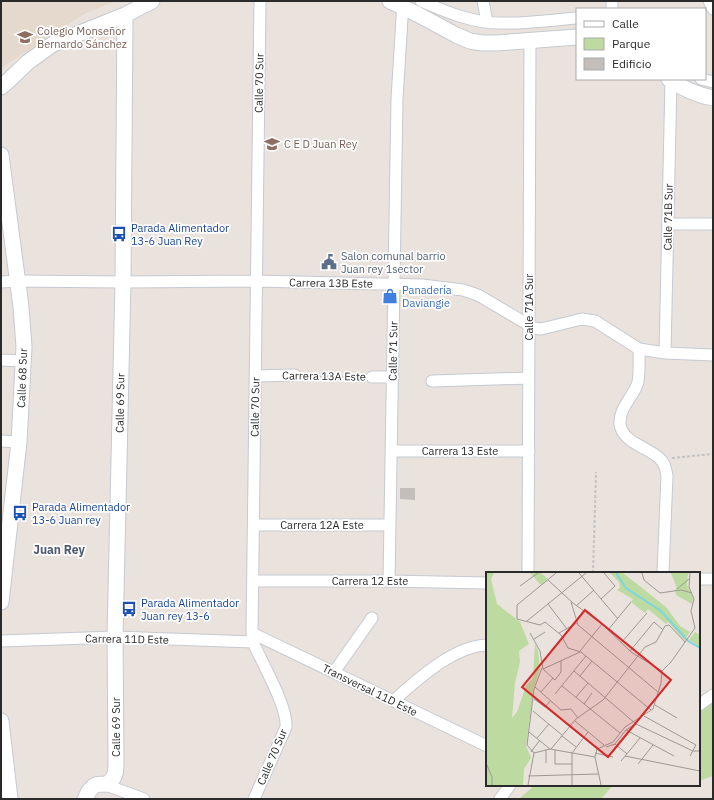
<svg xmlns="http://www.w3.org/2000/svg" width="714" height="800" font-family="'IBM Plex Sans',sans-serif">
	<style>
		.education { fill: #e5d8cc }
		.park { fill: #bddaa0 }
		.building { fill: #c3beb9 }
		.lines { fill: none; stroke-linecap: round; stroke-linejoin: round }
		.street-casing { stroke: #c5cad1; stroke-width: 13 }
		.secondary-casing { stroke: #c5cad1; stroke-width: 17 }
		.path { stroke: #c3c3c3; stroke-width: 2; stroke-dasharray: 3 2; stroke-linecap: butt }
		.street { stroke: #fff; stroke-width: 11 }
		.secondary { stroke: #fff; stroke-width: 15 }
		.labels { text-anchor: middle; stroke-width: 3.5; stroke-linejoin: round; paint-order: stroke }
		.education-label { font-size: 11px; fill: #785e54; stroke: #fff; text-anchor: start }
		.street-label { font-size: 11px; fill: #2a2a2a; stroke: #fff }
		.transit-label { font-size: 11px; fill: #164399; stroke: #fff; text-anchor: start }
		.service-label { font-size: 11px; fill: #4e5e75; stroke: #fff; text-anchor: start }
		.shop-label { font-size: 11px; fill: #366cbe; stroke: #fff; text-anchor: start }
		.neighbourhood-label { font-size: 12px; font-weight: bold; fill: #505c75; stroke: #fff }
		.inset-river { fill: none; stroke: #7dd5df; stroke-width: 2 }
		.inset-road { fill: none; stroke: #9d9895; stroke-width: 1 }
		.view { fill: #d62828; fill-opacity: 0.15; stroke: #d62828; stroke-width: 2 }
		.inset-edge { fill: none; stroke: #2a2a2a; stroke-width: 2 }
	</style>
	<rect width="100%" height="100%" fill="#eae2dd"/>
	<path class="education" d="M1 1H116L84 14 1 68Z"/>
	<path class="park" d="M713 701V776L699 781V711Z
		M535 785H613L601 799H519Z"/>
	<path class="building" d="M400 488H415V500L400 499Z"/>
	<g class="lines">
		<defs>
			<path id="street" d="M421 1C446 12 473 23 500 23 525 24 552 20 577 18
				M483 1 487 22
				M709 1 713 9
				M612 9V1
				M701 79 713 82
				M668 224H713
				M1 282 17 281 123 282 256 281 422 285 463 290 478 295 534 328 541 329 582 319 595 321 639 349 665 353 713 355
				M639 349C639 357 640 379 637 385 632 398 619 408 620 424 622 443 649 447 660 459 665 463 666 470 667 476L663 573
				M665 353 671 80
				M1 360 24 361
				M255 376 295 375
				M372 377H393
				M432 381 529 378
				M1 441 19 442
				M391 451H529
				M254 525H390
				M528 573 530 41
				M699 579H713
				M253 581H389L487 583
				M389 581 397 99 403 2
				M252 633 487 746
				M1 641 115 637 253 642
				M334 672 372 618
				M393 701C417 680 453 646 487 645
				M699 705 713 695
				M103 784 144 799
				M254 799 286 727C288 707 262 663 253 642L252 633 260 1
				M500 799 510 785"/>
			<path id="secondary" d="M390 1 417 14 456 35 470 41 482 43H496L577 37
				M669 79C682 88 696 95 713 98
				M1 87 8 81 28 62 53 44 125 15 152 1
				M1 155 21 307 24 347 19 442 1 602
				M1 721 10 799
				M85 799 89 791 94 786C98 783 102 785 106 784 117 780 116 768 116 758L115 637 123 282 125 15"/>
		</defs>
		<use href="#street" class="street-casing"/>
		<use href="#secondary" class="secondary-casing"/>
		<path class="path" d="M305 376 362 377
			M672 458 713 454
			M593 573 596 472"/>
		<use href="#street" class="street"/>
		<use href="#secondary" class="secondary"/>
	</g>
	<defs>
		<symbol id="school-bare" viewBox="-9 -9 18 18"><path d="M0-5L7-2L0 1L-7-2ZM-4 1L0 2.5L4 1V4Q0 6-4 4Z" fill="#8d6e63" stroke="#fff" stroke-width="2.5" paint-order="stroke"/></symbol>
		<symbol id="bus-bare" viewBox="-9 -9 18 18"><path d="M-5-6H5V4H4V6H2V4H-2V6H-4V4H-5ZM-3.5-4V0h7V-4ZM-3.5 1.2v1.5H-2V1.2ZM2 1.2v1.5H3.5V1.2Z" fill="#1a4fb4" stroke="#fff" stroke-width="2.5" paint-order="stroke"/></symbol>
		<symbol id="civic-bare" viewBox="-9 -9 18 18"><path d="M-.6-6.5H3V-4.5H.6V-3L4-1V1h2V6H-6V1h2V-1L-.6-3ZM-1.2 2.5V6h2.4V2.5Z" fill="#5c6f8a" stroke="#fff" stroke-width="2.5" paint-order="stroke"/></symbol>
		<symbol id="shop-bare" viewBox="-9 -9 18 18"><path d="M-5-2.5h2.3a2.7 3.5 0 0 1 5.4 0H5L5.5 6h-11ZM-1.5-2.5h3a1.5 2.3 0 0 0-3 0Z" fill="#3f7fe0" stroke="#fff" stroke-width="2.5" paint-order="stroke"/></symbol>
	</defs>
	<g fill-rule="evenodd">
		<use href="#school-bare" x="14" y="26" width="22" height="22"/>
		<use href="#school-bare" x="261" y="133" width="22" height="22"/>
		<use href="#bus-bare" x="108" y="223" width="22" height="22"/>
		<use href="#civic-bare" x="318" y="251" width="22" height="22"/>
		<use href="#shop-bare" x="379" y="285" width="22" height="22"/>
		<use href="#bus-bare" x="9" y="502" width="22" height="22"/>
		<use href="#bus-bare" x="118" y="598" width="22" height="22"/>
	</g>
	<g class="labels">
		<g class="education-label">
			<text x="37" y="35">Colegio Monseñor<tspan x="37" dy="13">Bernardo Sánchez</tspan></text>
			<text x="284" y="148">C E D Juan Rey</text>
		</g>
		<g class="street-label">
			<text transform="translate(259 83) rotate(-89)" y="4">Calle 70 Sur</text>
			<text transform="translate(668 217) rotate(-89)" y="4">Calle 71B Sur</text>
			<text transform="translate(331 283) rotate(1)" y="4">Carrera 13B Este</text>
			<text transform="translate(529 307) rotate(-90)" y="4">Calle 71A Sur</text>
			<text transform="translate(393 351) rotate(-89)" y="4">Calle 71 Sur</text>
			<text transform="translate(324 376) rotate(1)" y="4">Carrera 13A Este</text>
			<text transform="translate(22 378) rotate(-88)" y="4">Calle 68 Sur</text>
			<text transform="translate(120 403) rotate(-89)" y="4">Calle 69 Sur</text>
			<text transform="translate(255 407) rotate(-89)" y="4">Calle 70 Sur</text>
			<text x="460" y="455">Carrera 13 Este</text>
			<text x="322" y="529">Carrera 12A Este</text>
			<text x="370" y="585">Carrera 12 Este</text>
			<text transform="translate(127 639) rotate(1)" y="4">Carrera 11D Este</text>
			<text transform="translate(370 690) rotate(26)" y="4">Transversal 11D Este</text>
			<text transform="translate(116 727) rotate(-90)" y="4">Calle 69 Sur</text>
			<text transform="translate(272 757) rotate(-67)" y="4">Calle 70 Sur</text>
		</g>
		<g class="transit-label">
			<text x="131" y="232">Parada Alimentador<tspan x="131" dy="13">13-6 Juan Rey</tspan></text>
			<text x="32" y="511">Parada Alimentador<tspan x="32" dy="13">13-6 Juan rey</tspan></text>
			<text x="141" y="607">Parada Alimentador<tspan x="141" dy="13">Juan rey 13-6</tspan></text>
		</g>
		<g class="service-label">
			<text x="341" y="260">Salon comunal barrio<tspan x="341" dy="13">Juan rey 1sector</tspan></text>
		</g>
		<g class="shop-label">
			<text x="402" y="294">Panadería<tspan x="402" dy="13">Daviangie</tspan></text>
		</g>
		<g class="neighbourhood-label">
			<text x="59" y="554">Juan Rey</text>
		</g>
	</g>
	<g transform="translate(486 572)">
		<rect width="214" height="214" fill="#eae2dd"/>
		<path d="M44 1H55L62 7 55 13ZM124 1H137L180 35 194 54 204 60 198 68 182 50 180 52 162 37 159 41 145 30 147 27 131 18 134 16 133 10ZM185 1H202L201 13 207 26 206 32 190 23 189 17 191 16Z" fill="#bddaa0"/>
		<path d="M209 60 214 63V75L203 68Z" fill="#bddaa0"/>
		<path d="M0 1H8L5 7 11 32 34 50 43 72 33 79 34 90 29 111 26 146 31 140 40 114 47 106 49 72 52 79 54 97 48 115 40 174 45 186 38 197 37 213H0Z" fill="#bddaa0"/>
		<path class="inset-river" d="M130 1 140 16 175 39 202 69 214 76"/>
		<path class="inset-road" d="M70 1 31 33V47L54 53 59 50 75 63 82 76 95 80 165 138M93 1 132 47M156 1 158 8 174 21 195 18 206 21M62 8 87 31 116 52 145 80 176 99M34 14 52 1M191 17 203 7M115 27 129 14 118 1M85 30 92 53 172 120M62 32 81 57M90 34 108 18M41 49 100 1M122 58 145 30M44 61 54 79 57 97 69 108 75 100V89M73 61 91 51M48 67 59 60M135 71 161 41M94 79 116 52M144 79 168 50 176 57M57 97 94 80M88 99 150 152 207 179H214M94 104 106 89M76 114 134 161M49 115 75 138 85 137 92 146M55 120 67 106M69 122 100 84M90 125 102 111M48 127 59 135 65 128M98 132 106 121M169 133 191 146M47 139 76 163M158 144 210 173 204 184M89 149 118 173M140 158 188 184M43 160 64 177M76 164 90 175M51 166 63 152M129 172 141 182M120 175 129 172 140 158 150 152M65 177 90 147 117 128 159 75 170 70 179 54 183 53 199 70M69 178V192H86M45 180 54 168M48 181 41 173 48 117 56 96M48 181 64 177 109 185M109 181 127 185M139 184 214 199M135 189 154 166M0 191 6 205V213M60 191V178M152 192 167 173M42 204 112 202M42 213 48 181M86 213V181L102 160M115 213 109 185 111 177 127 170 139 155 167 137 175 111 176 99 185 90 209 56 205 39 208 27 203 15 204 1"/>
		<path class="view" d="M99 38 185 108 122 185 36 115Z"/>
		<rect width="214" height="214" class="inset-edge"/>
	</g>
	<rect width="714" height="800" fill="none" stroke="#2a2a2a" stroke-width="4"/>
	<rect x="576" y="8" width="130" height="72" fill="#ffffff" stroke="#aaaaaa"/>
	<rect x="584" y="21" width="20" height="6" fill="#ffffff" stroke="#aaaaaa"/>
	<text x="612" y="28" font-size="12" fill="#2a2a2a">Calle</text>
	<rect x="584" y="38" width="20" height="12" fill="#bddaa0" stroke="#aaaaaa"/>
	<text x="612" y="48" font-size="12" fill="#2a2a2a">Parque</text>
	<rect x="584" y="58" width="20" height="12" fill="#c3beb9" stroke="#aaaaaa"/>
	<text x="612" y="68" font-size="12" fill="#2a2a2a">Edificio</text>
</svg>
